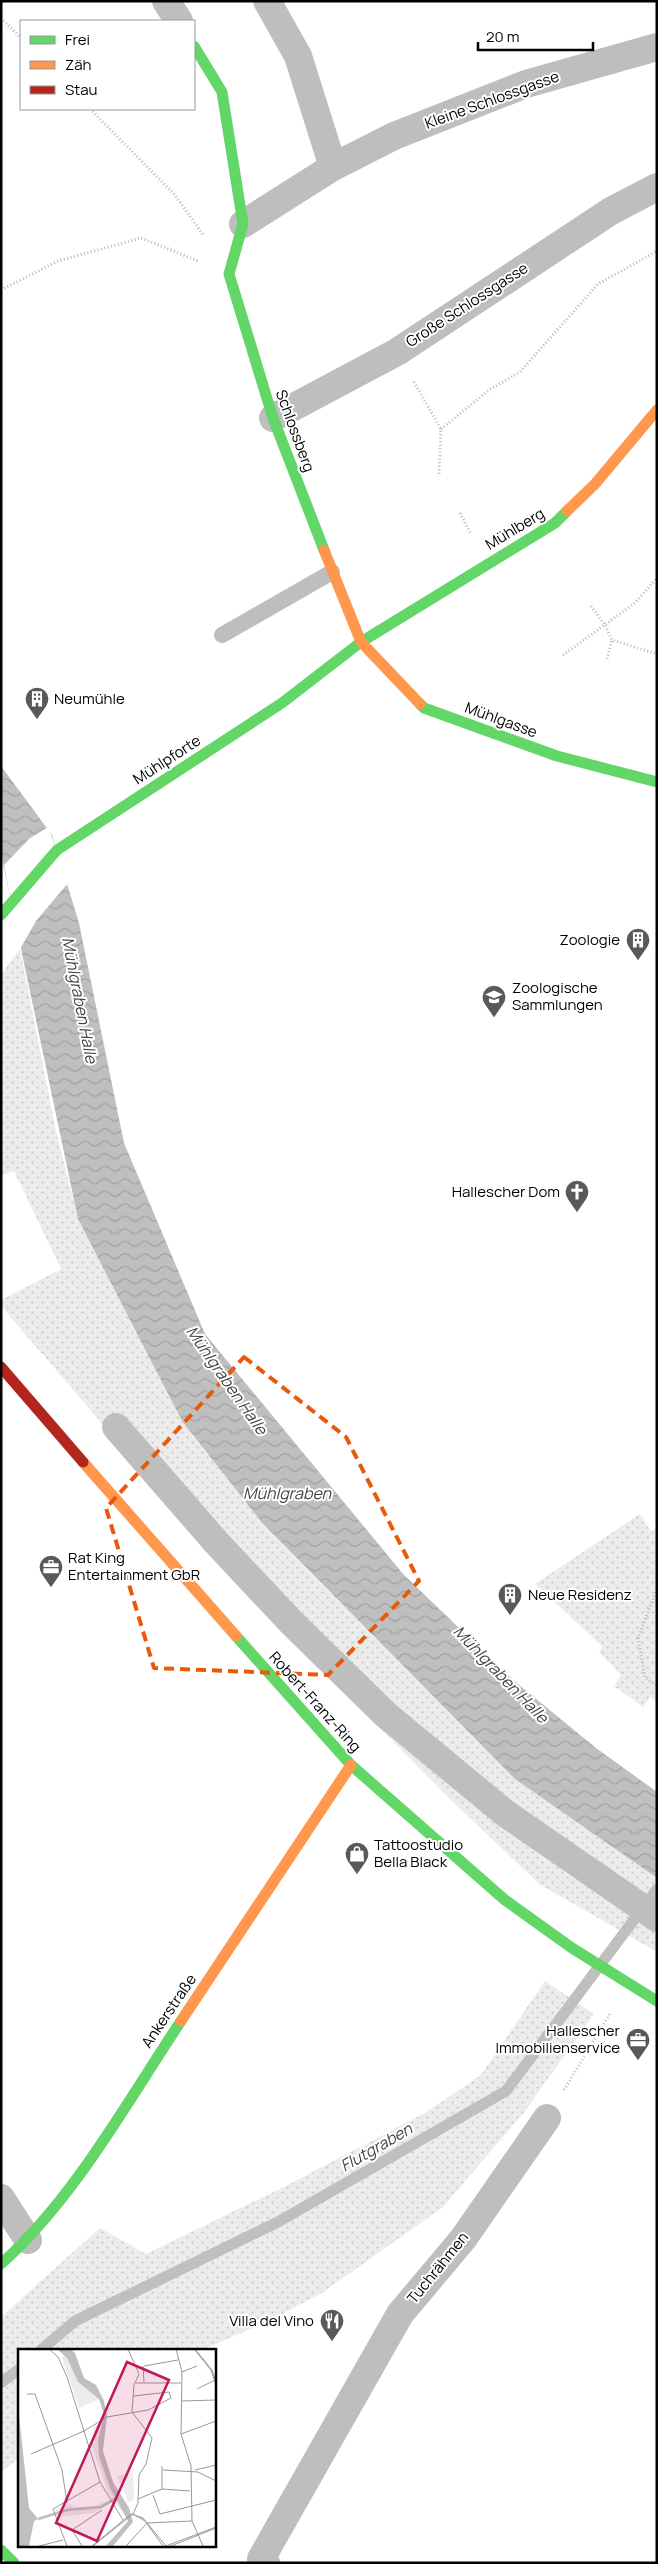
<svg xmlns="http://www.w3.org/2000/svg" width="658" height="2564" font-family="Manrope,sans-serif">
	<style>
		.green { fill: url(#green-dots) }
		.water { fill: url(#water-waves) }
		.pier { fill: #fff }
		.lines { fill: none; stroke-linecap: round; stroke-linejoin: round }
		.stream { stroke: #bfbfbf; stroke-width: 11 }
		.path { stroke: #b9b9b9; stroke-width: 3; stroke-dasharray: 1 2.5; stroke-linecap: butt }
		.lane { stroke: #bebebe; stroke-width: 16 }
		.street { stroke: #bebebe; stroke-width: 28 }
		.fast { stroke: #63d668; stroke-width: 11 }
		.slow { stroke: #ff974d; stroke-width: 11 }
		.jam { stroke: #b3261e; stroke-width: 11 }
		.marked { fill: none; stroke: #e8590c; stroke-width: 4; stroke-dasharray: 10 6; stroke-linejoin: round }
		.labels { text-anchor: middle; stroke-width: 4; stroke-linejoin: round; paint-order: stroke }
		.street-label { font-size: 15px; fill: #000; stroke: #fff }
		.poi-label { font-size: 15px; fill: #000; stroke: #fff; text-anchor: start }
		.water-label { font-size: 16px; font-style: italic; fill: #444; stroke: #fff }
		.inset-river { fill: none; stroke: #bfbfbf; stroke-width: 2.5 }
		.inset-road { fill: none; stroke: #999; stroke-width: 1 }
		.view { fill: #c2185b; fill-opacity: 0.15; stroke: #c2185b; stroke-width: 2.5 }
		.inset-edge { fill: none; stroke: #000; stroke-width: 2.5 }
	</style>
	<defs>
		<pattern id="green-dots" width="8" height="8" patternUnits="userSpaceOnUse" patternTransform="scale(1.25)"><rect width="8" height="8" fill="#ececec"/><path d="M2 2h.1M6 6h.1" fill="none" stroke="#c9c9c9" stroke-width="1.8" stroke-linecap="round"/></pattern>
		<pattern id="water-waves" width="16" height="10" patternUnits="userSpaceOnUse" patternTransform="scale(1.25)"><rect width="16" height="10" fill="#bfbfbf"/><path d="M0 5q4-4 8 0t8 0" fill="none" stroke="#a2a2a2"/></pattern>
	</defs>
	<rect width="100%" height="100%" fill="#fff"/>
	<path class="green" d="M20 949 56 1131 78 1219 182 1421 266 1528 515 1779 657 1878V1952L539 1884 453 1802 262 1609 1 1306V1300L61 1269 14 1171 2 1175 1 1173V975Z
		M640 1514 651 1531 657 1528V1702L650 1697 643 1707 614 1686 621 1675 599 1652 603 1647 535 1584Z
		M545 1981 594 2014 525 2111 443 2207 322 2293 271 2320 202 2350H19V2458L1 2472V2317L100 2228 146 2254 288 2185 425 2113 481 2075Z"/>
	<path class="water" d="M1 766 52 835 79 923 124 1143 205 1334 404 1575 513 1680 596 1748 657 1792V1878L515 1779 263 1524 182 1421 78 1219 1 854Z"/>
	<path class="pier" d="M48 827 69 882 36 921 20 949 4 865 30 838Z"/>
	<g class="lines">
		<path class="stream" d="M41 2350 75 2321 278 2222 506 2091 657 1889
			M1 2383 19 2369"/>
		<path class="path" d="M1 18 21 38
			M90 109 175 195 204 236
			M1 290 58 261 141 238 198 261
			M414 382 441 429 439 474
			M441 429 489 390 520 372 598 284 657 251
			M460 513 471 534
			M591 606 605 625 612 640 657 654
			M563 655 635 603 657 578
			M607 659 612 640
			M657 1589 638 1638 645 1678 657 1685
			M564 2090 611 2012"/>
		<path class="lane" d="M222 635 332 572"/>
		<path class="street" d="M166 1 179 21
			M267 1 298 56 333 167
			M243 224 333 167 394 136 526 84 657 47
			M273 418 397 352 611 211 657 187
			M116 1427 216 1542 291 1622 385 1714 505 1813 657 1918
			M1 2198 28 2240
			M266 2563 261 2559 400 2314 463 2239 547 2118"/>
		<path class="fast" d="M194 46 222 92 243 224 229 274 273 418 324 550
			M420 704 424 708 557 756 657 782
			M1 915 57 850 282 703 361 642 555 523 567 511
			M236 1636 351 1765 505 1900 572 1948 657 2001
			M1 2264C74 2199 127 2102 181 2021
			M1 2550 14 2563"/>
		<path class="slow" d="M567 511 595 484 657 410
			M324 550 361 642 420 704
			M83 1462 236 1636
			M181 2021 351 1765"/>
		<path class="jam" d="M1 1367 83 1462"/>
	</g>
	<path class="marked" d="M244 1357 346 1437 419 1581 328 1675 154 1668 106 1508Z"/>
	<defs>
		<symbol id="building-pin" viewBox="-11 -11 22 30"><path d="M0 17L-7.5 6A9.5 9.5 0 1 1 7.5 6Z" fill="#595959" stroke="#fff"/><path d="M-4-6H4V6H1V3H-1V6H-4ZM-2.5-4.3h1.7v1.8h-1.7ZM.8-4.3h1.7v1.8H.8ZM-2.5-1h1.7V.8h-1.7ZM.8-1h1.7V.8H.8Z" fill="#fff"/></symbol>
		<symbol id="university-pin" viewBox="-11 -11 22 30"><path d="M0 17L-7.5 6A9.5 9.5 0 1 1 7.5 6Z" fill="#595959" stroke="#fff"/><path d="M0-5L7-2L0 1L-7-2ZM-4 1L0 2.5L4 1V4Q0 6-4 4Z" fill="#fff"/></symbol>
		<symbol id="church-pin" viewBox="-11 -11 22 30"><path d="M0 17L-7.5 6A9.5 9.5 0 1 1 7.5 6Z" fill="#595959" stroke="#fff"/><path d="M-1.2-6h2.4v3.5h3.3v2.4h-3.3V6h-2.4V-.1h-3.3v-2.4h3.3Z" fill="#fff"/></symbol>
		<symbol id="office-pin" viewBox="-11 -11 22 30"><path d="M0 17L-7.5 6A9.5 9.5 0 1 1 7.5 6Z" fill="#595959" stroke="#fff"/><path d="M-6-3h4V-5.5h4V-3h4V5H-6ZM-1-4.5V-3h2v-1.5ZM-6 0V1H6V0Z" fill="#fff"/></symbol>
		<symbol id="shop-pin" viewBox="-11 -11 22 30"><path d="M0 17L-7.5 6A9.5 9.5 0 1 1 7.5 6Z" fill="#595959" stroke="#fff"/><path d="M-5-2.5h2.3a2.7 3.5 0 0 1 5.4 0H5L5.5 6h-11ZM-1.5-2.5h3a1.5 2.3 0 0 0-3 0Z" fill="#fff"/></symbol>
		<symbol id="restaurant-pin" viewBox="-11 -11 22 30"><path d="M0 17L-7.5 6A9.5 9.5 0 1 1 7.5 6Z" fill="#595959" stroke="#fff"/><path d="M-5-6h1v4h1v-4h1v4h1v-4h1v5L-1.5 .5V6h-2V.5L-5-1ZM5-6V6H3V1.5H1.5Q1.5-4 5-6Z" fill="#fff"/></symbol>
	</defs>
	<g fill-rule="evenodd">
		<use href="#building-pin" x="23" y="685" width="28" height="38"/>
		<use href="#building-pin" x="624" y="926" width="28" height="38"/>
		<use href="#university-pin" x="480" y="983" width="28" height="38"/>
		<use href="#church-pin" x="563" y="1178" width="28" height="38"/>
		<use href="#office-pin" x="37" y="1553" width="28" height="38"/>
		<use href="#building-pin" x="496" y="1581" width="28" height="38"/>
		<use href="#shop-pin" x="343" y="1840" width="28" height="38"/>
		<use href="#office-pin" x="624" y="2026" width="28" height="38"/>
		<use href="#restaurant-pin" x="318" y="2307" width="28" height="38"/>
	</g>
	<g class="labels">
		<g class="street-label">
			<text transform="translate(492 100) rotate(-20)" y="5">Kleine Schlossgasse</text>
			<text transform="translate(467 305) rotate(-33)" y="5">Große Schlossgasse</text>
			<text transform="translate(295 431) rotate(70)" y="5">Schlossberg</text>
			<text transform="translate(515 529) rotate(-31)" y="5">Mühlberg</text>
			<text transform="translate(501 720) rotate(20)" y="5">Mühlgasse</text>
			<text transform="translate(167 760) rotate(-33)" y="5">Mühlpforte</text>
			<text transform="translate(315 1702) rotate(48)" y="5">Robert-Franz-Ring</text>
			<text transform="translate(169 2011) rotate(-56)" y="5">Ankerstraße</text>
			<text transform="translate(438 2268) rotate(-51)" y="5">Tuchrähmen</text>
		</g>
		<g class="poi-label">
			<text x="54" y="704">Neumühle</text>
			<text x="620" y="945" text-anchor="end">Zoologie</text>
			<text x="512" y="993">Zoologische<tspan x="512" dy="17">Sammlungen</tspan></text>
			<text x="560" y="1197" text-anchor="end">Hallescher Dom</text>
			<text x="68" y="1563">Rat King<tspan x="68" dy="17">Entertainment GbR</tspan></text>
			<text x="528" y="1600">Neue Residenz</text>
			<text x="374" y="1850">Tattoostudio<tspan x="374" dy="17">Bella Black</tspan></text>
			<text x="620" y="2036" text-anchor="end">Hallescher<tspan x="620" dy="17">Immobilienservice</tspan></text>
			<text x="314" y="2326" text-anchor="end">Villa del Vino</text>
		</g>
		<g class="water-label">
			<text transform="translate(80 1000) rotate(79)" y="6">Mühlgraben Halle</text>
			<text transform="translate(227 1380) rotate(55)" y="6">Mühlgraben Halle</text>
			<text x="287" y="1499">Mühlgraben</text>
			<text transform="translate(501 1674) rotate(46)" y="6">Mühlgraben Halle</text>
			<text transform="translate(376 2147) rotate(-30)" y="6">Flutgraben</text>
		</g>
	</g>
	<g transform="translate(18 2349)">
		<rect width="198" height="198" fill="#fff"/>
		<path d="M47 6 60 33 81 50 61 59 44 9ZM84 73 81 107 105 164 91 146 73 94H78L75 78ZM115 124 116 150 111 153 99 127ZM88 152 90 156 75 164 39 168 38 160 53 155 56 158 77 157Z" fill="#ececec"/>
		<path d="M39 0H53L57 4 66 29 78 36 86 52 89 67 85 102 95 133 111 159 115 173 95 197H88L110 172 92 139 81 107 80 92 86 65 81 50 60 33 49 9ZM0 57 11 159 20 170 16 172 11 197H0Z" fill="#bfbfbf"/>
		<path class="inset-river" d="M20 170 49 161 83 158 98 149"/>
		<path class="inset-road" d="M31 0 40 8 49 28 82 133 105 171M110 0 121 25 116 36 114 63 134 89 128 115 121 126 120 154 115 165M158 0 164 23 163 85 173 117 174 172 185 197M176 0 193 21 198 36M177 0 194 21 198 33M125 17 126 33M126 17 160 11M164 23 179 17M118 34H163M179 40 197 31M9 45H17L44 121 49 154M163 52 198 51M163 85 198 72M13 105 66 82 89 68 130 61 153 49 151 43 115 47M144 117V140M145 121 180 123 198 132M177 121 198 116M135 146 142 165 198 151M120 150 144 140 172 142M129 174 174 172M21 197 45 191M49 197 35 160 82 133M64 197 54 181 84 161M74 197 113 165 125 169 148 197 198 178M75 197 115 165 127 172 145 197M108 197 129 174M153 197 198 179"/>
		<path class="view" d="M109 13 151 31 79 192 38 174Z"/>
		<rect width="198" height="198" class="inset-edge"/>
	</g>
	<rect width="658" height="2564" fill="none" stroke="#000000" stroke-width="5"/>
	<rect x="20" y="20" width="175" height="90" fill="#ffffff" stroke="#999999"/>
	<rect x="30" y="36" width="25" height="8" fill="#63d668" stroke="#999999"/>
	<text x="65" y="45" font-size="15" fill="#000000">Frei</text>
	<rect x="30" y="61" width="25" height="8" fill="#ff974d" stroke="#999999"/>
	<text x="65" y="70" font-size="15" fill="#000000">Zäh</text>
	<rect x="30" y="86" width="25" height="8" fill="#b3261e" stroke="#999999"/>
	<text x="65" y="95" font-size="15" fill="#000000">Stau</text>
	<path d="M478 42v8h115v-8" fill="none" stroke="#000000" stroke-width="2.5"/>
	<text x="486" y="42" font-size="15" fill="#000000" stroke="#ffffff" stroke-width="4" paint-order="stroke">20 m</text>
</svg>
